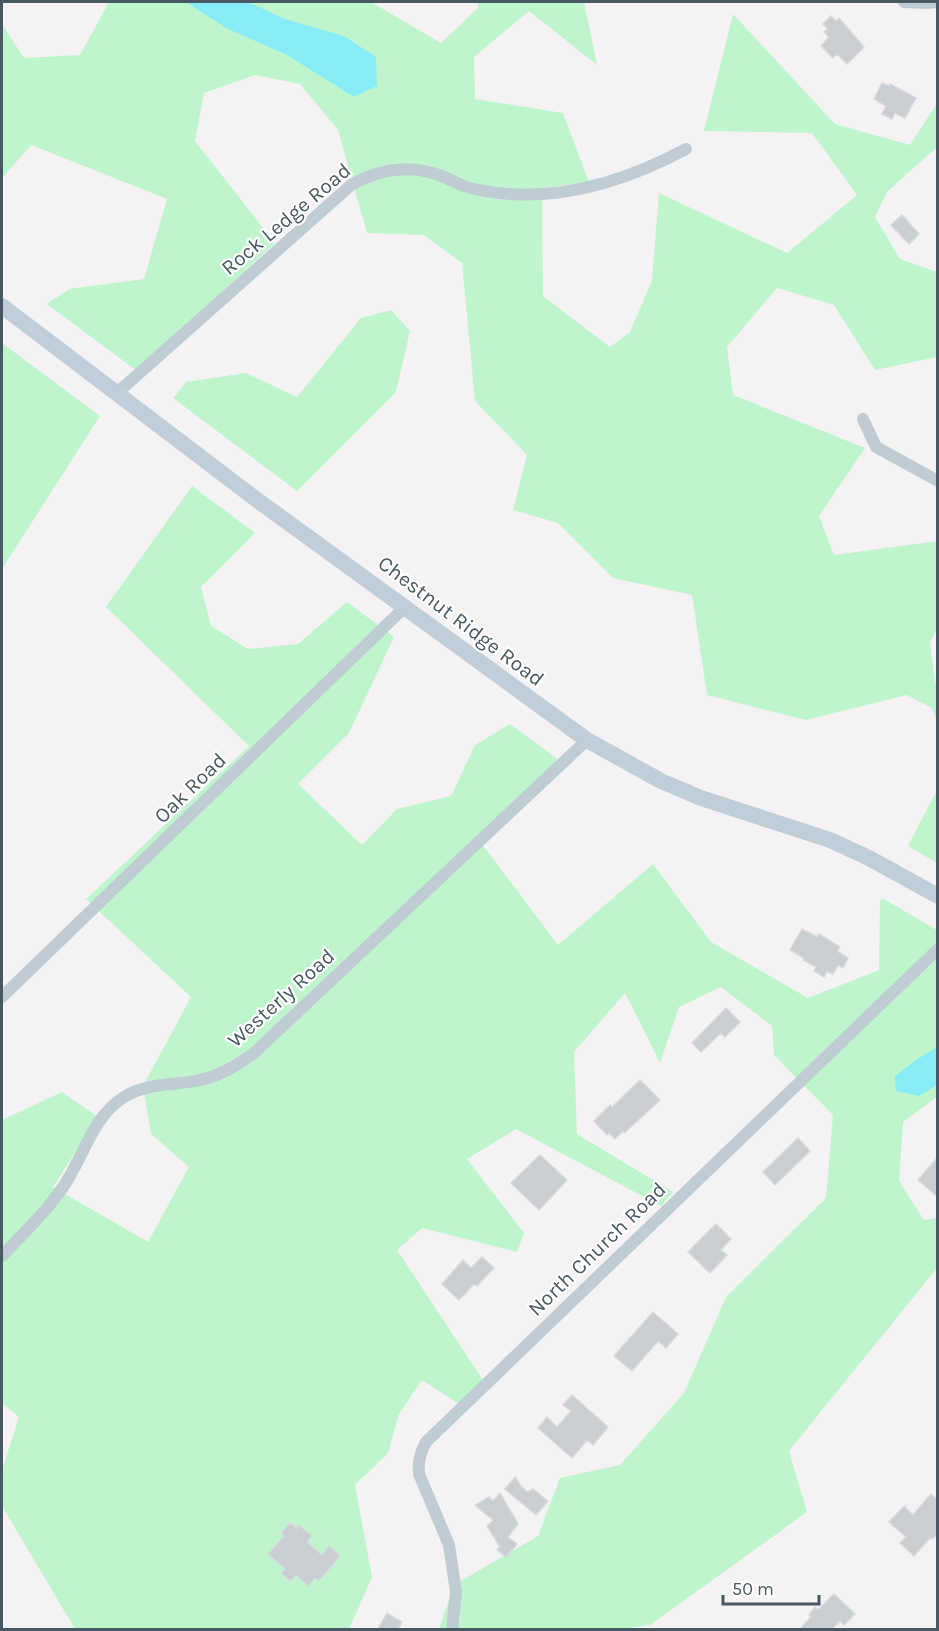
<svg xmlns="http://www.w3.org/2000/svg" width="939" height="1631" font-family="Karla,sans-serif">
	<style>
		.green { fill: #bff5cd }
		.water { fill: #88ecf6 }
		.building { fill: #c9ced3; stroke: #d6d9de; stroke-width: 1.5 }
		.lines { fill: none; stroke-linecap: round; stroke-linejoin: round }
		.street { stroke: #bfccd3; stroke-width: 12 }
		.secondary { stroke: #bfced8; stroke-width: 16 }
		.labels { text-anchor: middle; stroke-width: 4.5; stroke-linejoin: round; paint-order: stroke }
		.street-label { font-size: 21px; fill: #485963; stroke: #fff }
	</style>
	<rect width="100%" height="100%" fill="#f5f2f3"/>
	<path class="green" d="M109 2H371L441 43 478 8V2H584L597 65 529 11 474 57 475 99 563 113 589 182 542 188 543 296 610 347 630 332 652 280 659 193 787 253 857 195 812 133 704 131 733 14 835 124 910 145 937 103V147L887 192 875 217 900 259 937 272V357L875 370 834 305 777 288 727 347 733 395 865 448 819 516 834 555 937 541V629L930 642 935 682 937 684V722L932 708 907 695 806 720 707 695 692 595 613 578 558 523 513 510 527 455 475 401 462 263 424 235 367 233 338 130 300 84 255 75 204 93 195 141 275 243 137 371 47 304 69 289 144 279 167 199 31 145 2 178V24L24 58 80 55Z
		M391 310 410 331 396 392 297 491 173 398 186 382 246 373 297 397 361 318Z
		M2 343 100 416 2 569Z
		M192 486 255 533 201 587 211 626 248 649 298 644 347 602 394 637 349 733 298 784 362 845 397 809 451 796 475 745 510 724 559 760 479 840 558 945 653 864 711 942 808 998 879 970 880 902 882 898 937 930V1097L903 1122 899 1181 924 1220 937 1218V1268L789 1451 807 1512 650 1625 615 1630 439 1629 454 1585 538 1536 560 1478 620 1465 684 1393 726 1297 826 1198 833 1115 774 1055 772 1026 721 987 679 1007 660 1063 625 993 574 1052 577 1134 673 1192 661 1206 516 1129 467 1159 524 1233 517 1252 422 1228 397 1250 483 1380 459 1404 422 1380 399 1414 388 1453 355 1485 372 1577 349 1629H75L2 1506V1470L19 1417 2 1403V1120L62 1092 98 1117 53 1187 148 1242 189 1167 151 1134 143 1086 191 997 86 899 249 746 106 607Z
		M937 790V863L908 846Z"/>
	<path class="water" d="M186 2H248L285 19 344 36 376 57 377 86 354 97 285 54 228 29Z
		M937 1047V1085L919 1096 896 1091 895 1076 919 1058Z"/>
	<path class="building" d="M831 16 836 21 839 18 864 47 847 64 837 54 833 58 821 46 829 37 824 32 828 29 823 24Z
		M882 83 889 86 890 84 916 98 905 118 895 113 892 119 882 114 886 106 874 99Z
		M902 215 919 234 909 244 891 225Z
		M802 929 817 937 819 934 840 947 837 951 848 958 843 968 838 965 833 974 827 971 824 977 814 971 816 967 803 960 804 958 790 950Z
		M726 1008 740 1022 725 1037 721 1033 701 1052 692 1043Z
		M640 1080 660 1100 624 1133 623 1131 615 1139 609 1133 607 1135 594 1121 610 1105 612 1107Z
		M798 1138 810 1151 775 1185 763 1172Z
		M540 1155 567 1180 539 1210 511 1183Z
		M938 1157V1197L918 1180Z
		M716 1224 731 1239 721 1250 727 1255 710 1273 688 1252Z
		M482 1257 494 1268 477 1286 474 1284 459 1300 442 1284 463 1260 471 1268Z
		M653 1312 678 1334 666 1348 658 1341 632 1371 614 1356Z
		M572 1395 608 1427 593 1445 587 1440 572 1458 538 1428 547 1417 557 1427 571 1411 563 1405Z
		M515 1477 521 1486 528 1492 533 1489 548 1501 536 1515 505 1489Z
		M500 1493 518 1524 508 1537 517 1544 506 1557 497 1550 500 1547 487 1526 493 1520 475 1505 489 1497 493 1501Z
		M931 1494 938 1500V1533L932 1539 930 1538 914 1556 900 1543 906 1537 889 1522 904 1506 913 1515Z
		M290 1523 296 1528 299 1525 312 1536 307 1542 322 1555 329 1546 340 1556 319 1581 315 1578 308 1586 296 1575 290 1581 281 1573 285 1569 268 1554 284 1536 281 1533Z
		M834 1594 855 1614 844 1625 840 1621 832 1629H800L811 1617 809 1615 815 1607 818 1610Z
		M387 1613 402 1622 398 1629H378Z"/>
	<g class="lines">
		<path class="street" d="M904 2 928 3 937 2
			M117 393 351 185C379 169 408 164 439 175 448 178 456 183 464 186 478 191 495 193 510 194 571 198 632 178 686 149
			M863 419 876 447 938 481
			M2 997 405 607
			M2 1256C23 1234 45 1213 63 1187 84 1157 92 1117 124 1097 148 1082 174 1086 200 1080 220 1076 237 1065 253 1054L587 740
			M452 1630 456 1592 449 1545 419 1474C418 1461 420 1453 426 1442L938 949"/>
		<path class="secondary" d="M2 306 253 497 587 740 661 781 701 798 830 840 869 858 938 896"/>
	</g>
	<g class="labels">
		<g class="street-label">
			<text transform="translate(286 219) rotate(-40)" y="7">Rock Ledge Road</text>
			<text transform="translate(461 621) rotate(37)" y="7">Chestnut Ridge Road</text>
			<text transform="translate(190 788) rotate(-44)" y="7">Oak Road</text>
			<text transform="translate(281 998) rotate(-42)" y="7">Westerly Road</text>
			<text transform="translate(597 1249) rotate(-44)" y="7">North Church Road</text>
		</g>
	</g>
	<rect width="939" height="1631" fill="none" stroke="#485963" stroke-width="6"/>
	<path d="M723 1595v9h96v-9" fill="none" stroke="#485963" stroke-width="3"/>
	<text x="732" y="1595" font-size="18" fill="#485963" stroke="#ffffff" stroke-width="4.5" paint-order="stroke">50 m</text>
</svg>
